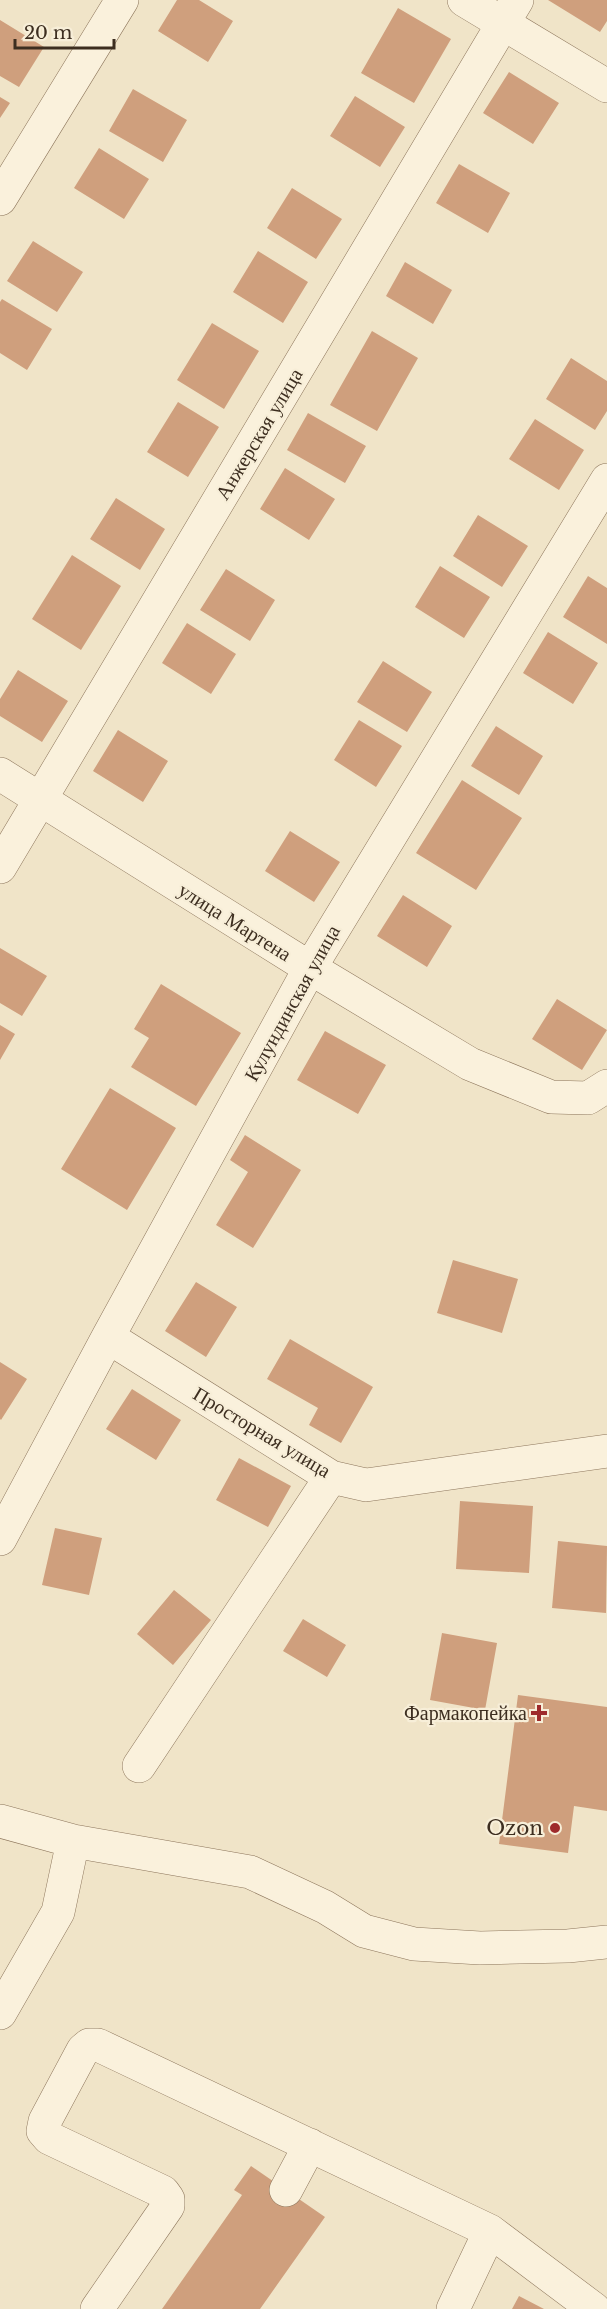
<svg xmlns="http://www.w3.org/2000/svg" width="607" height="2309" font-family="'Libre Baskerville',serif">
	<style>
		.building { fill: #cf9f7d }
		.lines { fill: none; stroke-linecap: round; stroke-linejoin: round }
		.minor-casing { stroke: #8d765c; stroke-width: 34 }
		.minor { stroke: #faf1dc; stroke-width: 33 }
		.poi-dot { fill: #9e2a2b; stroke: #f7eed8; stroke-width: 2 }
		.labels { text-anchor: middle; stroke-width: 4.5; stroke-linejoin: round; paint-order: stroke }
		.street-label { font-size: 20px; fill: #3d2e20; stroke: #f7eed8 }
		.poi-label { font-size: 20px; fill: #3d2e20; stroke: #f7eed8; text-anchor: end }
	</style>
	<rect width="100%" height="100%" fill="#f0e4c8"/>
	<path class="building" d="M177 0H199L233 21 208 62 158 31Z
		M548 0H607V21L600 32Z
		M398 8 451 39 414 103 361 73Z
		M0 20 44 47 19 87 0 76Z
		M509 72 559 103 533 144 483 113Z
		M133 89 187 120 163 162 109 131Z
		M355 96 405 127 380 167 330 136Z
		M0 97 10 103 0 118Z
		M99 148 149 179 124 219 74 188Z
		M459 164 510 193 488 233 436 203Z
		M292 188 342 219 316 259 267 228Z
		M33 241 83 272 57 312 7 281Z
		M258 251 308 282 283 323 233 292Z
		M405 262 452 290 433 324 386 296Z
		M2 299 52 329 27 370 0 353V302Z
		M212 323 259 351 224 409 177 380Z
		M372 331 418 358 377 431 330 405Z
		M571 358 607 381V411L595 430 546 399Z
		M178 402 219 427 188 477 147 452Z
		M308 413 366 446 345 483 287 450Z
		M535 419 584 450 559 490 509 459Z
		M285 468 335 499 309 540 260 509Z
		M116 498 165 529 140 570 90 539Z
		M478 515 528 546 502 587 453 556Z
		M72 555 121 586 81 650 32 619Z
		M440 566 490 597 464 638 415 607Z
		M226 569 275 600 250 641 200 610Z
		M588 576 607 588V644L563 617Z
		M187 623 236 654 211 694 162 663Z
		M548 632 598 663 573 704 523 673Z
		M383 661 432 692 407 732 357 702Z
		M18 670 68 701 42 742 0 716V699Z
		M359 720 402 746 376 787 334 760Z
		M496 726 543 756 519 795 471 766Z
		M118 730 168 761 143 802 93 771Z
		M462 780 522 818 476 890 416 853Z
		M290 831 340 862 314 902 265 871Z
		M403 895 452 926 427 967 377 936Z
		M0 948 47 976 22 1016 0 1003Z
		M161 984 241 1033 196 1106 131 1067 149 1038 134 1029Z
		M557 999 607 1030 582 1070 532 1039Z
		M0 1025 15 1034 0 1060Z
		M325 1031 386 1065 358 1114 297 1080Z
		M110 1088 176 1128 127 1210 61 1169Z
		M245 1135 301 1170 253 1248 216 1225 248 1172 230 1160Z
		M453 1260 518 1279 502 1333 437 1313Z
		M196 1282 237 1307 206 1357 165 1331Z
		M290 1339 373 1387 341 1443 309 1425 318 1408 267 1379Z
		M0 1362 27 1379 1 1420 0 1419Z
		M132 1389 181 1420 156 1460 106 1429Z
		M239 1458 291 1486 268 1527 216 1500Z
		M460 1501 533 1506 529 1573 456 1569Z
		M55 1528 102 1538 89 1595 42 1585Z
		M558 1541 607 1546 606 1613 552 1608Z
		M174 1590 211 1620 173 1665 137 1634Z
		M303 1619 346 1645 327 1677 283 1651Z
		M442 1633 497 1643 485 1710 430 1700Z
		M518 1695 607 1707V1811L574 1806 568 1853 499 1844Z
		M251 2166 325 2217 260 2309H162L242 2195 234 2190Z
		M519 2296 544 2309H512Z"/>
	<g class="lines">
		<defs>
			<path id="minor" d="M464 0 607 86
				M0 199 122 0
				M0 774 310 968 470 1064 551 1097 588 1098 607 1086
				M0 867 517 0
				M108 1337 331 1477 366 1485 607 1451
				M0 1539 108 1337 310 968 607 480
				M139 1766 331 1477
				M0 1821 73 1841 58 1912 0 2013
				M73 1841 250 1872 325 1907 364 1931 414 1944 480 1948 568 1946 607 1942
				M286 2190 310 2145
				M490 2231 594 2309
				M97 2309 168 2206V2199L163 2192 49 2138 43 2131 45 2121 83 2050 89 2045H98L490 2231 453 2309"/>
		</defs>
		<use href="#minor" class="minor-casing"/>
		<use href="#minor" class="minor"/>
	</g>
	<g class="poi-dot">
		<path d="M536 1704h6v6h6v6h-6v6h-6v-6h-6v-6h6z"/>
		<circle cx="555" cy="1828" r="6"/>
	</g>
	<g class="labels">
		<g class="street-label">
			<text transform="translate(259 434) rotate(-59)" y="7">Анжерская улица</text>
			<text transform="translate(235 922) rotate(32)" y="7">улица Мартена</text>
			<text transform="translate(292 1003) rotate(-61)" y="7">Кулундинская улица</text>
			<text transform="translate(262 1432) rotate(31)" y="7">Просторная улица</text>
		</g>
		<g class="poi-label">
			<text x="527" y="1720">Фармакопейка</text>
			<text x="543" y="1835">Ozon</text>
		</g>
	</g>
	<path d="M15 39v9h99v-9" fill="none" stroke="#3d2e20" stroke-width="3"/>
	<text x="24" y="39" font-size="18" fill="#3d2e20" stroke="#f7eed8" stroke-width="4.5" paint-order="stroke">20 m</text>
</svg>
